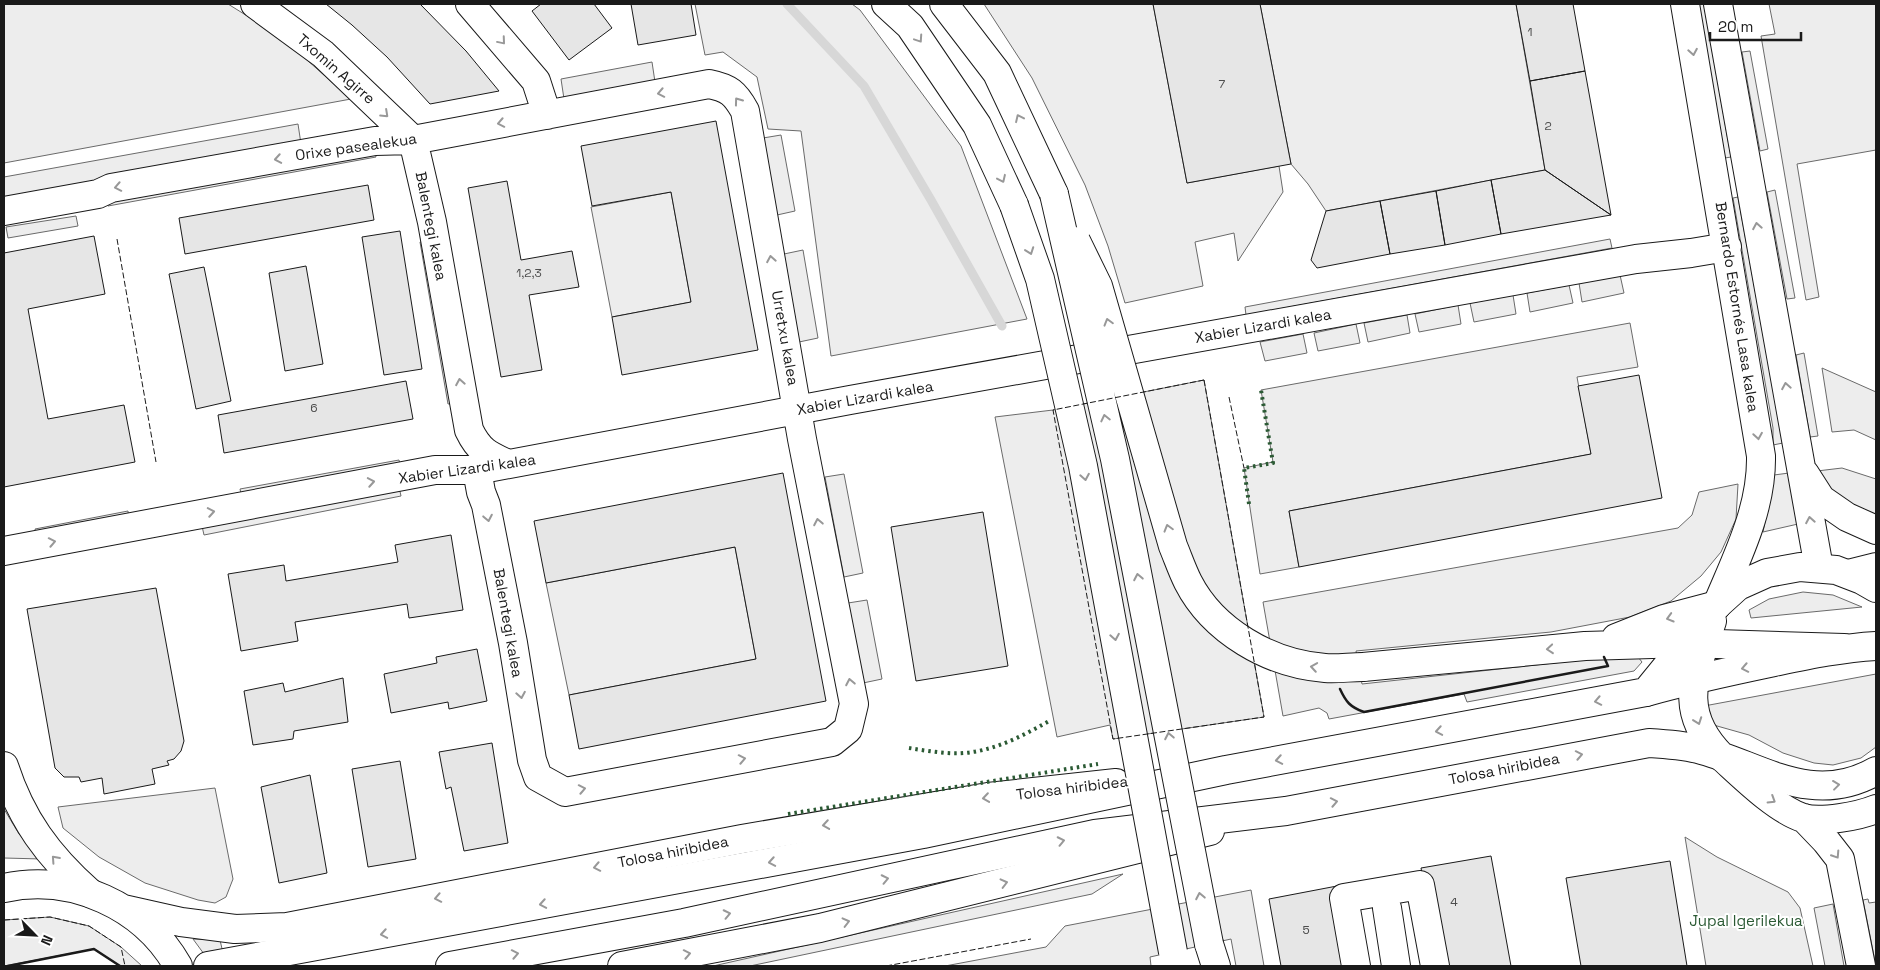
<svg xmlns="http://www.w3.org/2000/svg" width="1880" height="970" font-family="'Space Grotesk',sans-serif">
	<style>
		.built { fill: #ededed; stroke: #6a6a6a }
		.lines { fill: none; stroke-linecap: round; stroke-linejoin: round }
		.stream { stroke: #d7d7d7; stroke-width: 9 }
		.building { fill: #e6e6e6; stroke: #1a1a1a }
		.street-casing { stroke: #1a1a1a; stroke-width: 30 }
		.secondary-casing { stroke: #1a1a1a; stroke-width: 30 }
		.primary-casing { stroke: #1a1a1a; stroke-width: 30 }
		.highway-casing { stroke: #1a1a1a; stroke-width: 30 }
		.street { stroke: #fff; stroke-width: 28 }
		.secondary { stroke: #fff; stroke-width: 28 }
		.primary { stroke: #fff; stroke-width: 28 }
		.highway { stroke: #fff; stroke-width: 28 }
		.highway-bridge-casing { stroke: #1a1a1a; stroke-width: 30; stroke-linecap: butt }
		.highway-bridge { stroke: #fff; stroke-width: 28 }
		.hedge { stroke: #2b5a34; stroke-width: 4; stroke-dasharray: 2.5 4; stroke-linecap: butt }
		.fence { stroke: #1a1a1a; stroke-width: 1; stroke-dasharray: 6 2.5; stroke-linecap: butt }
		.wall { stroke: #1a1a1a; stroke-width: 2.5 }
		.oneway { stroke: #989898 }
		.labels { text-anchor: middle; stroke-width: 4; stroke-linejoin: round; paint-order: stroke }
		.number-label { font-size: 12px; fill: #4d4d4d }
		.street-label { font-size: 15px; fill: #1a1a1a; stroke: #fff }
		.park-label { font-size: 15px; fill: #2b5a34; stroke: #fff }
	</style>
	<rect width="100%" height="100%" fill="#fff"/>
	<path class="built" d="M4 4H228L281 37 351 99 4 163Z
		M695 4H852L860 10 961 146 1027 319 831 356 801 131 768 129 757 77 723 52 705 55Z
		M984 4H1153L1187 183 1279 166 1283 192 1238 261 1234 233 1195 242 1203 286 1125 303 1108 246 1085 185 1032 78Z
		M1260 4H1516L1545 170 1326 211 1308 184 1291 164Z
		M1698 4H1704L1731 157 1725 158Z
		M1769 4H1876V150L1797 164 1819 297 1806 300 1761 36 1775 34Z
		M1750 51 1768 149 1760 151 1742 52Z
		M652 62 655 82 564 99 561 79Z
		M298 124 301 144 4 198V177Z
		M781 135 795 211 777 215 763 138Z
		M374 148 376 157 108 206 107 197Z
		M1775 190 1795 298 1787 299 1767 192Z
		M671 192 691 302 612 317 591 207Z
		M1738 197 1783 443 1773 445V428L1733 198Z
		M76 216 78 226 8 238 6 227Z
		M1610 239 1612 248 1246 315 1245 307Z
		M429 241 457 403 448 404 420 242Z
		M803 250 818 338 799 342 784 254Z
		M1620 275 1624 293 1582 302 1579 283Z
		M1569 285 1573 303 1530 312 1527 293Z
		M1513 295 1516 314 1474 322 1470 303Z
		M1458 305 1461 324 1419 332 1415 314Z
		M1407 315 1410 333 1368 342 1364 323Z
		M1630 323 1638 367 1577 377 1591 454 1289 511 1299 567 1260 574 1244 468 1273 462 1261 390Z
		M1356 324 1360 343 1318 351 1314 333Z
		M1303 334 1307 353 1265 361 1260 342Z
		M1804 353 1818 436 1810 437 1796 355Z
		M1822 368 1876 392V440L1854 430 1832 432Z
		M1204 380 1264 717 1113 739 1110 725 1057 737 995 417 1053 410Z
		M399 460 401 469 242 498 240 489Z
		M1842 468 1876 479V520L1839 501 1817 471Z
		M1789 473 1798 524 1763 532 1774 475Z
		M844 474 863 573 844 577 825 477Z
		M1738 484 1736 519 1721 552 1701 576 1671 601 1630 617 1551 632 1356 651 1362 684 1618 656 1638 657 1642 662 1634 671 1467 702 1464 694 1329 719 1327 713 1319 708 1283 716 1263 602 1678 528 1692 515 1699 492Z
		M399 487 401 496 204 535 202 526Z
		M128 511 129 520 37 537 35 529Z
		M735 547 756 659 569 695 546 583Z
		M1803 592 1833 595 1862 607 1751 618 1749 610 1769 599Z
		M867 600 882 679 863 683 848 603Z
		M1876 674V747L1861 758 1833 765 1814 763 1783 753 1749 735 1710 724 1704 706Z
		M215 788 233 879 226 897 215 903 198 900 145 883 99 857 63 828 58 807Z
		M4 809 19 834 42 859 4 858Z
		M1685 837 1717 857 1788 892 1800 908 1813 966H1706Z
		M1123 874 1092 894 750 966H713Z
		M1251 890 1264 966H1236L1231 939 1150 957 1151 966H945L1046 947 1065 926Z
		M1868 899 1869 903 1876 902V966L1863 900Z
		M1833 904 1844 966H1825L1814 908Z
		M50 917 89 926 121 947 142 966H120L94 949 4 966V920Z
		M193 939 220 940 226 966 204 954Z"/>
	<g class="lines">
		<path class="stream" d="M787 4 864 86 931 200 1002 326"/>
	</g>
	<path class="building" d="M326 4H420L466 51 499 91 430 104 387 57 352 25Z
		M541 4H594L612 28 569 60 532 11Z
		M631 4H691L696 35 638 45Z
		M1153 4H1260L1291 164 1187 183Z
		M1516 4H1573L1585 71 1530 81Z
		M1585 71 1611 215 1545 170 1530 81Z
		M716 121 758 350 622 375 612 317 691 302 671 192 592 206 581 146Z
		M1545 170 1611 215 1501 234 1491 180Z
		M1491 180 1501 234 1445 245 1436 191Z
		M507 181 521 260 572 251 579 287 529 295 542 370 501 377 468 188Z
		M368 185 374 220 185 254 179 218Z
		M1436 191 1445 245 1390 254 1380 201Z
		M1380 201 1390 254 1317 268 1311 260 1326 211Z
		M400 231 422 369 384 375 362 237Z
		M94 236 105 294 28 309 48 419 124 405 135 462 4 487V253Z
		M306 266 323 364 285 371 269 273Z
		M204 267 231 401 196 409 169 274Z
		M1639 375 1662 498 1299 567 1289 511 1591 454 1578 386Z
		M406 381 413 419 224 453 218 415Z
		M783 473 826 701 579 749 569 695 756 659 735 547 546 583 534 521Z
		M983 512 1008 666 916 681 891 527Z
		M451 535 463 610 409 618 407 604 295 622 298 641 241 651 228 574 284 565 286 581 398 562 395 545Z
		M156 588 184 741 181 751 174 759 167 761 169 765 152 769 155 784 104 794 102 778 81 782 79 777H64L55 768 27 609Z
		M477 649 487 701 449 709 448 702 391 713 384 674 437 663 436 657Z
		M343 678 348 722 294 731 293 739 253 745 244 691 283 683 285 692Z
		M492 743 508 843 464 851 451 787 446 789 439 752Z
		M400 761 416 859 368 867 352 769Z
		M310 775 327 873 279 883 261 787Z
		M1491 856 1511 966H1438L1421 868Z
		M1670 861 1687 966H1581L1566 878Z
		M1337 886 1352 966H1281L1269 899Z"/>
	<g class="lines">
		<defs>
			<path id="street" d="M255 4 323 54 413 140
				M470 4 536 81 547 115
				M1685 4 1761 456C1762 509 1737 557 1717 605
				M1718 4 1819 568
				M413 140 432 222 469 430C479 451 488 455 508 464
				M4 211 98 194 111 188 375 141 413 140 709 84C729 88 735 93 745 111L802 439 854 704 848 729 832 742 565 792 538 777 532 760 513 643 486 505 481 492 477 470
				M1805 474 1821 499 1847 517 1876 530
				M4 551 435 470H477L850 400 1636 259 1691 253 1727 247
				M1848 574 1876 567
				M4 766C21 819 48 856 90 893
				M1387 908 1396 966
				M1356 966 1344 898 1420 885 1435 966"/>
			<path id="secondary" d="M1646 692C1688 680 1731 671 1774 662 1808 655 1841 648 1876 646
				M1722 757C1743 776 1776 809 1803 818 1821 823 1859 816 1876 809
				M1804 818 1826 841 1840 859 1861 966
				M4 888C72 873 144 906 178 966
				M123 909 181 922 235 929 287 927 742 839 988 797 1116 783
				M622 966 820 928 1210 831"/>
			<path id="primary" d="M1712 621C1695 675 1676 711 1722 757
				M208 966 923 834 1226 770 1646 692 1717 605 1738 586 1767 573 1800 567 1836 570 1862 580 1876 588
				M450 966 684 923 1095 834 1286 811 1649 743C1666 744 1682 745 1698 749 1760 765 1811 808 1876 771"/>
			<path id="highway" d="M886 4 910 26 977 125 1014 205
				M944 4 997 73 1054 194
				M1616 638 1664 619 1717 605
				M1363 667 1585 646 1686 643 1844 648
				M1209 944 1216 966"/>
		</defs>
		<use href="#street" class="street-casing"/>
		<use href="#secondary" class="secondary-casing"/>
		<use href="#primary" class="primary-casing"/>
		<use href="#highway" class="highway-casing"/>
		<use href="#street" class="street"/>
		<use href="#secondary" class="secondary"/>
		<use href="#primary" class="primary"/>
		<use href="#highway" class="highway"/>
		<defs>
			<path id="highway-bridge" d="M1054 194 1115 459 1209 944
				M1014 205 1040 279 1083 466 1173 952
				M1076 241 1098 286 1173 546C1178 558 1182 570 1188 582 1213 631 1270 664 1325 668 1337 669 1350 667 1363 667"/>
		</defs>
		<use href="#highway-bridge" class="highway-bridge-casing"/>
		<use href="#highway-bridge" class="highway-bridge"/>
		<path class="hedge" d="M1249 504 1244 468 1273 463 1261 390
			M909 748C921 750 934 752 947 753 985 756 1019 738 1051 720
			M788 814 1098 764"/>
		<path class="fence" d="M117 239 156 462
			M1204 380 1264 717 1113 739 1053 410Z
			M1229 397 1244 468
			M4 920 50 917 89 926 121 947 125 966
			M886 966 1031 939"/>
		<path class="wall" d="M1340 689C1346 702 1350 707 1364 712L1608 666 1604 657
			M8 966 94 949 120 966"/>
	</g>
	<defs><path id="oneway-chevron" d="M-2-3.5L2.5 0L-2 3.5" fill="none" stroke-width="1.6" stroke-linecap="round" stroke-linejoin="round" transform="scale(1.25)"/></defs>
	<g class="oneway">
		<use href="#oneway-chevron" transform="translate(919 39) rotate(56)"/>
		<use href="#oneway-chevron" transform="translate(502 41) rotate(50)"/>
		<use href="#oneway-chevron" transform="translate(1693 52) rotate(80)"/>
		<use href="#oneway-chevron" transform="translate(661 93) rotate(169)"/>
		<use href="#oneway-chevron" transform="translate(738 101) rotate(-126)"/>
		<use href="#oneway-chevron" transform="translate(385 114) rotate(43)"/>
		<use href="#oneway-chevron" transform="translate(1019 118) rotate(-115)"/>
		<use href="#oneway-chevron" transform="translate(501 123) rotate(169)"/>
		<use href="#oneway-chevron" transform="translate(278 159) rotate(170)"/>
		<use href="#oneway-chevron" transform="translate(1002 179) rotate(65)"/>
		<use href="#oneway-chevron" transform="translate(118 187) rotate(169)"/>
		<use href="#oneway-chevron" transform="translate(1757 226) rotate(-100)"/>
		<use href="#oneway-chevron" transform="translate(1030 251) rotate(70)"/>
		<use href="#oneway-chevron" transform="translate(771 259) rotate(-100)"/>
		<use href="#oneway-chevron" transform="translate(1108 322) rotate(-106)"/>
		<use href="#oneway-chevron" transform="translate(460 382) rotate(-100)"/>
		<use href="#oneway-chevron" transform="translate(1786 386) rotate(-100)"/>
		<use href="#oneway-chevron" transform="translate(1105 418) rotate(-103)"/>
		<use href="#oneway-chevron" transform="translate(1758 436) rotate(81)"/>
		<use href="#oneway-chevron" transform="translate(1085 477) rotate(80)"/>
		<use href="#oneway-chevron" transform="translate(371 482) rotate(-10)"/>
		<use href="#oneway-chevron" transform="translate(211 512) rotate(-10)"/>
		<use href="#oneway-chevron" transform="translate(488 518) rotate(79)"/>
		<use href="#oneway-chevron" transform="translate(1810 520) rotate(-100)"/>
		<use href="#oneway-chevron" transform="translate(818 522) rotate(-101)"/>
		<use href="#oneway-chevron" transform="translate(1168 528) rotate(-106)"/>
		<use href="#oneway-chevron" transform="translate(52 542) rotate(-11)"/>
		<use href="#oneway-chevron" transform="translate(1138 577) rotate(-101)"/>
		<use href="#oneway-chevron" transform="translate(1670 618) rotate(164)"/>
		<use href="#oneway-chevron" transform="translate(1115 637) rotate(80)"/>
		<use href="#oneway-chevron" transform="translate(1550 649) rotate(175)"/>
		<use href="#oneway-chevron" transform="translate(1314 667) rotate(-171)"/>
		<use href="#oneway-chevron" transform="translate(1745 668) rotate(169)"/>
		<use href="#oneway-chevron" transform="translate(850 682) rotate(-101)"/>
		<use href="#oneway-chevron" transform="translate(521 695) rotate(80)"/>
		<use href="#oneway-chevron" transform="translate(1598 701) rotate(169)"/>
		<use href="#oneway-chevron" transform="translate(1698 721) rotate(70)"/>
		<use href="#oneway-chevron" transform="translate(1439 731) rotate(170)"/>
		<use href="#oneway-chevron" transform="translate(1169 736) rotate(-101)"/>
		<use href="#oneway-chevron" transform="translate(1579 755) rotate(-11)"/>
		<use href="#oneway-chevron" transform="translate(742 759) rotate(-11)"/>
		<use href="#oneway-chevron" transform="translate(1279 760) rotate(170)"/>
		<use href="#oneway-chevron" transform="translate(1836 785) rotate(-7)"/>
		<use href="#oneway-chevron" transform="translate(582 789) rotate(-11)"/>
		<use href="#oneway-chevron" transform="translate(986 798) rotate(172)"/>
		<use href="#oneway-chevron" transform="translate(1772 800) rotate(32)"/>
		<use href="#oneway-chevron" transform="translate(1334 802) rotate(-11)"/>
		<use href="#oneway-chevron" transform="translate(826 825) rotate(171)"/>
		<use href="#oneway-chevron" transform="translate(1061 841) rotate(-12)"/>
		<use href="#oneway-chevron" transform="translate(1836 855) rotate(57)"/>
		<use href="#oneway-chevron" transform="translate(55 859) rotate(-132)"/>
		<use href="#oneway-chevron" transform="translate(772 862) rotate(170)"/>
		<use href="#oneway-chevron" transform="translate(597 867) rotate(169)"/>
		<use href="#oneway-chevron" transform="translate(885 879) rotate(-12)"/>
		<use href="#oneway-chevron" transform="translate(1004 883) rotate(-14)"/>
		<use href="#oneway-chevron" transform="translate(1200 896) rotate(-101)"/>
		<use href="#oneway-chevron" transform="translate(438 898) rotate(169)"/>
		<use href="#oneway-chevron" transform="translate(543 904) rotate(170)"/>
		<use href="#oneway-chevron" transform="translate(727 914) rotate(-12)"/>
		<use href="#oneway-chevron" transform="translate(846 922) rotate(-14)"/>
		<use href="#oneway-chevron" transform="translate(384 934) rotate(170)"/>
		<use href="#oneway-chevron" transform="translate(515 954) rotate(-11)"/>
		<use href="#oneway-chevron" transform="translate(687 954) rotate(-11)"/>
	</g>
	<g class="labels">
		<g class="number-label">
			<text x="1530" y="36">1</text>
			<text x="1222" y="88">7</text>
			<text x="1548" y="130">2</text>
			<text x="529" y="277">1,2,3</text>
			<text x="314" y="412">6</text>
			<text x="1454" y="906">4</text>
			<text x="1306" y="934">5</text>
		</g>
		<g class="street-label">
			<text transform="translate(336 69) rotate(41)" y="5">Txomin Agirre</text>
			<text transform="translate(356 147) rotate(-8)" y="5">Orixe pasealekua</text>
			<text transform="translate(431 226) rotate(79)" y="5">Balentegi kalea</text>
			<text transform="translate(1737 307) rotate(81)" y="5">Bernardo Estornés Lasa kalea</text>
			<text transform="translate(1263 326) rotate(-10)" y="5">Xabier Lizardi kalea</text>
			<text transform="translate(785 338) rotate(80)" y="5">Urretxu kalea</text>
			<text transform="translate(865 398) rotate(-10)" y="5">Xabier Lizardi kalea</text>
			<text transform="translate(467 469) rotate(-8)" y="5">Xabier Lizardi kalea</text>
			<text transform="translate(508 623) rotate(80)" y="5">Balentegi kalea</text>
			<text transform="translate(1504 769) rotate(-11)" y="5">Tolosa hiribidea</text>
			<text transform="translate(1072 788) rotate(-7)" y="5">Tolosa hiribidea</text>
			<text transform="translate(673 852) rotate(-11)" y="5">Tolosa hiribidea</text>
		</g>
		<g class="park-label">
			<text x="1746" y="926">Jupal Igerilekua</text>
		</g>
	</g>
	<rect width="1880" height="970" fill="none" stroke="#1a1a1a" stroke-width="10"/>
	<g transform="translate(35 935) rotate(114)" stroke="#ffffff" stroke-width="4" paint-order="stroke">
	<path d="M0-4L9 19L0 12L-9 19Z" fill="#1a1a1a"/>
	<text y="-8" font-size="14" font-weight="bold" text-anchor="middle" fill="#1a1a1a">N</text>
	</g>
	<path d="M1710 32v8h91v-8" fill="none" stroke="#1a1a1a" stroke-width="2.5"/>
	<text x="1718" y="32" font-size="15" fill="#1a1a1a" stroke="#ffffff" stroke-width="4" paint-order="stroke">20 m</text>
</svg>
